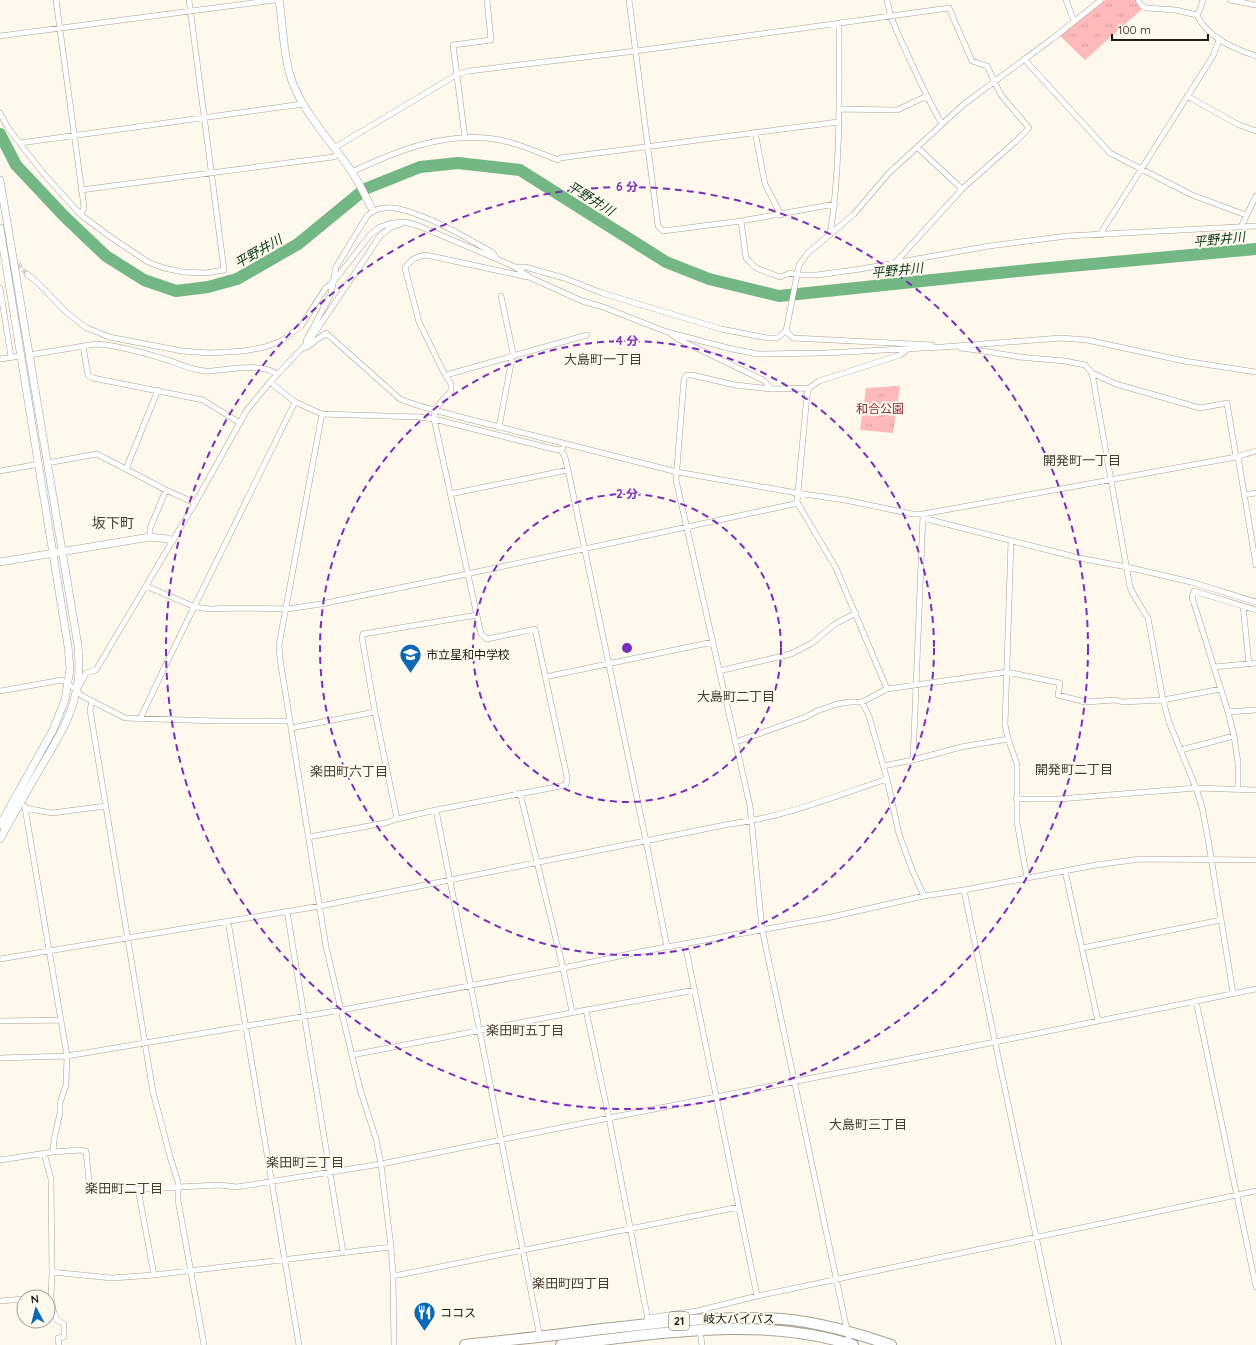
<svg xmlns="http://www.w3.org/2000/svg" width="1256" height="1345" font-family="Quicksand,'Noto Sans JP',sans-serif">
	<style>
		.grass { fill: url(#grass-tufts) }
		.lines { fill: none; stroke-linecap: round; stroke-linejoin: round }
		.river { stroke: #73b784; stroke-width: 12 }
		.street-tunnel { stroke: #dcd7cd; stroke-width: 5; stroke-dasharray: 5 2.5; stroke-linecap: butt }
		.street-casing { stroke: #a8a295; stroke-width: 6 }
		.secondary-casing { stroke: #a8a295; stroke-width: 8 }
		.highway-casing { stroke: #a8a295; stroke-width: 12 }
		.street { stroke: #fff; stroke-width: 5 }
		.secondary { stroke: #fff; stroke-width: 7 }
		.highway { stroke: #fff; stroke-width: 10 }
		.ring { fill: none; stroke: #7b2cbf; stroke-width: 2; stroke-dasharray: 7 5 }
		.labels { text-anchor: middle; stroke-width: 4; stroke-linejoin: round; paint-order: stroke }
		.shield { fill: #fef8ed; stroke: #605d56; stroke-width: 1 }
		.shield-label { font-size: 11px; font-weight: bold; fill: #1d1b16 }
		.park-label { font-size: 12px; fill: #8b2832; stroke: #fef8ed }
		.poi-label { font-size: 12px; fill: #1d1b16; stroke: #fef8ed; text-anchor: start }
		.street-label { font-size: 12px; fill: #1d1b16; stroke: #fef8ed }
		.water-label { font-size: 13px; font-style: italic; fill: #003514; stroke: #fef8ed }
		.neighbourhood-label { font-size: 13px; fill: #443e33; stroke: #fef8ed }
		.quarter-label { font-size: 14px; fill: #443e33; stroke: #fef8ed }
		.centre { fill: #7b2cbf; stroke: #fef8ed; stroke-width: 2 }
		.ring-label { font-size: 12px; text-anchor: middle; font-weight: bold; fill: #7b2cbf; stroke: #fef8ed; stroke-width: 4; stroke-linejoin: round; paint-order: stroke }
	</style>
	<defs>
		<pattern id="grass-tufts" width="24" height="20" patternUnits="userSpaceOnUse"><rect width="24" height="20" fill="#febaba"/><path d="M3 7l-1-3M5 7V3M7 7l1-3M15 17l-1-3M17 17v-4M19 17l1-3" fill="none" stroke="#d99f9f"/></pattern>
	</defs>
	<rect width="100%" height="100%" fill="#fef8ed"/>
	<path class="grass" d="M1105 0H1136L1142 9 1085 60 1060 36Z
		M900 386 893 433 860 430 866 388Z"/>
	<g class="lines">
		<path class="river" d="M0 134 16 165 64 216 106 256 144 280 176 291 208 287 237 279 298 244 365 189 420 167 458 163 520 170 666 262 709 279 779 296 1038 269 1256 249"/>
		<path class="street-tunnel" d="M3 247 27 274"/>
		<defs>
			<path id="street" d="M56 0 84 207 81 215
				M629 0 658 226 663 231 741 221 835 204
				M887 0C891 22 901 40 910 60 920 82 930 103 942 124
				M1066 0 1074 21
				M1138 0 1141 5 1146 8 1176 10 1197 15C1207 37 1234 49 1256 56
				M1230 0 1256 5
				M1197 15 1201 7 1203 0
				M0 36 275 0
				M1024 59 1110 153 1192 195 1246 215
				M1187 96 1239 125 1256 131
				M839 109 897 110 927 96
				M0 113 8 128 43 173 81 215 112 238 148 262 164 268 183 272 206 273 224 270 189 0
				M755 132 765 184 781 215
				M465 138 453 45 491 40 487 0
				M20 143 303 104
				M917 147 962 189
				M334 148 456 75 469 71 636 51 949 8 972 61 987 66 1001 95 1029 128 1015 142 962 189 895 263
				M352 172C396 151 443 132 494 139 516 142 537 152 558 160L560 158 838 122
				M81 190 333 157 339 154
				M741 221 746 258 756 268 780 277 791 273 797 275H817L861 269 989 246 1067 236 1256 226
				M1241 227 1256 196
				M830 235C841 166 839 94 839 24
				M1102 235V231L1213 56 1219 40
				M516 267H525L564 278 602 293 721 329 767 338H777L786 331 799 265 808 253 854 214 889 173 964 104 1052 39 1101 0
				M27 274 39 284 66 312 85 327 109 337 182 351 210 353 244 351 265 347 283 340 301 326 325 289 334 281 370 235 380 227 392 223 405 222 419 226 497 259 515 267 531 278 582 301 603 307 667 332 732 349 758 354 825 353 943 347 1061 338 1087 340 1184 361 1256 372
				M0 288 11 357
				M786 331 793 338 932 345
				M672 335 678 339 763 380 772 389 809 388 819 381 900 355 908 349
				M306 341 331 294 336 267 367 216C372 211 378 208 386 208 395 207 404 210 413 213 442 223 467 238 493 253L496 258
				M83 346 88 375 93 378 203 400 240 423
				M960 348 977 350 1019 357 1065 361 1085 365 1092 373 1116 384 1200 408 1227 403 1236 457
				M302 349 307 347 326 333 400 399C418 407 437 410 456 416L677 472 797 493 845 500 912 514H923L1236 457 1256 451
				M29 355 96 344C117 345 141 352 161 358 176 362 190 370 205 371 210 372 215 370 220 370 239 368 261 364 277 374
				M0 359 21 356
				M1092 373 1130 587C1135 599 1142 608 1148 618L1163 700 1169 722 1196 788 1202 807 1208 839 1233 993
				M446 375 587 335
				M270 382 295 402 322 414 418 417 434 419 553 449 561 450 563 448
				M809 388 807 395 797 502 836 568 887 689
				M772 389 735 385 692 375H687L684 379 676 480 750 806 762 929 850 1344
				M322 414 279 645 280 659 326 947 360 1089 376 1139 381 1164 391 1247 393 1275 394 1345
				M499 427 513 353 501 296
				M561 450 565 457 568 470 646 841 667 947
				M1238 457 1256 565
				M47 463 97 454 166 490 195 503
				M126 469 158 390
				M0 471 39 464
				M450 494 568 470
				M1244 495 1256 493
				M923 518 1079 558 1127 567 1191 582 1256 602
				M150 537V528L166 490
				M1011 541 1005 725 1008 739 1017 764V822L1027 878
				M146 586 195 607 211 609 238 608 287 609 321 604 467 574 794 504 797 502
				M1243 606 1249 664
				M477 615 363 634 362 638 375 712 397 819 436 810 566 785 567 777 535 629 487 639 481 634 434 419 435 409 451 391V384L443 371 419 322 405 268C410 260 416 256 426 255L528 277
				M1214 667 1256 663
				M719 671 791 654 812 643 835 624 856 613
				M545 677 713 642
				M79 686 86 673 96 670 195 503 247 410 270 382 310 340 380 236 390 228 401 224
				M0 691 62 680 77 690 82 696 125 718 217 721H290
				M92 701 90 710 153 1092 171 1160 178 1182V1200L204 1345
				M862 702 869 716 887 779 899 834 913 872 924 896
				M1228 712 1256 710
				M140 719 167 662 295 402
				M291 728 375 712
				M736 742 806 717 817 711 837 704 851 702H862L887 689 1007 672 1060 683 1058 695 1085 702 1116 700 1122 702 1163 700 1221 689
				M1181 750 1234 736
				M913 760 923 515
				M883 766 913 760 961 747 1008 739
				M1238 790V763L1234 736 1228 712 1192 597 1194 591 1256 610
				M520 793 563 968 572 1012
				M1016 799H1059L1196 788 1256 790
				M25 806V808L52 813 106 806
				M25 808 67 1056 66 1085 60 1103V1113L54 1140 53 1152
				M436 810 540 1337
				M309 837 385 823 397 819
				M1065 871 1098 1021
				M964 890 995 1042 1059 1345
				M287 911 343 1252
				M228 921 299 1345
				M685 944 757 1296
				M1082 948 1221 920
				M0 959 320 906 730 824C784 817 836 796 887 779
				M1196 1001 1256 1287
				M586 1010 609 1118 648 1320
				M0 1021 61 1020
				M352 1055 586 1010 695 990
				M0 1058 67 1056 342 1010 563 968 639 952 827 918 924 896 964 890 1096 865 1140 859 1256 860
				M44 1153 51 1179 52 1272 51 1297 53 1310 57 1320 64 1324V1337L58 1338 59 1345
				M0 1160 53 1152 80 1150 86 1151 89 1181 92 1185 138 1189 154 1275
				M138 1189 219 1185 237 1187 381 1164 609 1118 995 1042 1256 989
				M52 1272 112 1278 154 1275 391 1247
				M393 1275H399L739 1207
				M0 1301 24 1299
				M647 1318 697 1311 757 1296 1256 1191
				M700 1330 702 1345"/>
			<path id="secondary" d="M279 0C283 24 283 52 290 75 300 110 332 142 352 172 359 183 365 195 371 207
				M0 180 78 646C79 661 80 677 76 692 70 722 54 744 40 769 26 792 13 816 0 839
				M0 228 68 646 70 669 65 700 53 730 0 825
				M0 562 150 537 168 539 172 541"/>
			<path id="highway" d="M465 1345C508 1340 551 1336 594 1330 657 1323 719 1315 782 1319 819 1322 855 1333 891 1345
				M561 1345C658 1334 758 1315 853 1345"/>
		</defs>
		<use href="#street" class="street-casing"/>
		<use href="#secondary" class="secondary-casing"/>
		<use href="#highway" class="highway-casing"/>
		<use href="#street" class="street"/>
		<use href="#secondary" class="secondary"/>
		<use href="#highway" class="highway"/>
	</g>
	<g class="ring">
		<circle cx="627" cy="648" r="154"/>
		<circle cx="627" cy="648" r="307"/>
		<circle cx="627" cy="648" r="461"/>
	</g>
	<defs>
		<symbol id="school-pin" viewBox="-11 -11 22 30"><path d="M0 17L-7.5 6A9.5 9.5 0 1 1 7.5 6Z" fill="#0869b6" stroke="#fef8ed"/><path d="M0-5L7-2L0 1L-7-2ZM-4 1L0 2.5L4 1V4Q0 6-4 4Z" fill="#fff"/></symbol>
		<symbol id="restaurant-pin" viewBox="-11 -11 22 30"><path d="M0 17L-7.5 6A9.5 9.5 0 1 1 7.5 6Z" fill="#0869b6" stroke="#fef8ed"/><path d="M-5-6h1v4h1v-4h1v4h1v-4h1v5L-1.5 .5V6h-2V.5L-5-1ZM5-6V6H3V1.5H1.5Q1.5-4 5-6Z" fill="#fff"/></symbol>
	</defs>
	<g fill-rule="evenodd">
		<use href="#school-pin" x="398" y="642" width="25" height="34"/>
		<use href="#restaurant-pin" x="412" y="1300" width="25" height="34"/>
	</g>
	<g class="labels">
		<rect class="shield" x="669" y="1312" width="20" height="18" rx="3"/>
		<g class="shield-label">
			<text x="679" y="1325">21</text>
		</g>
		<g class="park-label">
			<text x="880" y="413">和合公園</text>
		</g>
		<g class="poi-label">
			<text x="426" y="659">市立星和中学校</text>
			<text x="440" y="1317">ココス</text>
		</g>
		<g class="street-label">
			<text x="739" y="1323">岐大バイパス</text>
		</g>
		<g class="water-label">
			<text transform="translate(591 198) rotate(32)" y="5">平野井川</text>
			<text transform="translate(1219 239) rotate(-6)" y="5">平野井川</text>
			<text transform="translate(258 251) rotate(-30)" y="5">平野井川</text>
			<text transform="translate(897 270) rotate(-6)" y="5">平野井川</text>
		</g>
		<g class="neighbourhood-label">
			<text x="603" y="364">大島町一丁目</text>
			<text x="1082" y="465">開発町一丁目</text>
			<text x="736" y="701">大島町二丁目</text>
			<text x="1074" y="774">開発町二丁目</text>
			<text x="349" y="776">楽田町六丁目</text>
			<text x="525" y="1035">楽田町五丁目</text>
			<text x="868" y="1129">大島町三丁目</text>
			<text x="305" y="1167">楽田町三丁目</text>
			<text x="124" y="1193">楽田町二丁目</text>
			<text x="571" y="1288">楽田町四丁目</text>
		</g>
		<g class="quarter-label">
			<text x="113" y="528">坂下町</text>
		</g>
	</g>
	<circle cx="627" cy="648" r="6" class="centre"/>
	<g class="ring-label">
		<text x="627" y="191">6 分</text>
		<text x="627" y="345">4 分</text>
		<text x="627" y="498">2 分</text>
	</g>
	<g transform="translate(36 1309) rotate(353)"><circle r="19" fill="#fef8ed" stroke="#a4a097"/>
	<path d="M0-3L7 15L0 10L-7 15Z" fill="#0869b6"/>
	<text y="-6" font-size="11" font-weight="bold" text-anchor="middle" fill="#1d1b16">N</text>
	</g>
	<path d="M1112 34v6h96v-6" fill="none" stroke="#1d1b16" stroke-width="2"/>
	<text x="1118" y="34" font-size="12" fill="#1d1b16" stroke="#fef8ed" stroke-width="3" paint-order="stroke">100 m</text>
</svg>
